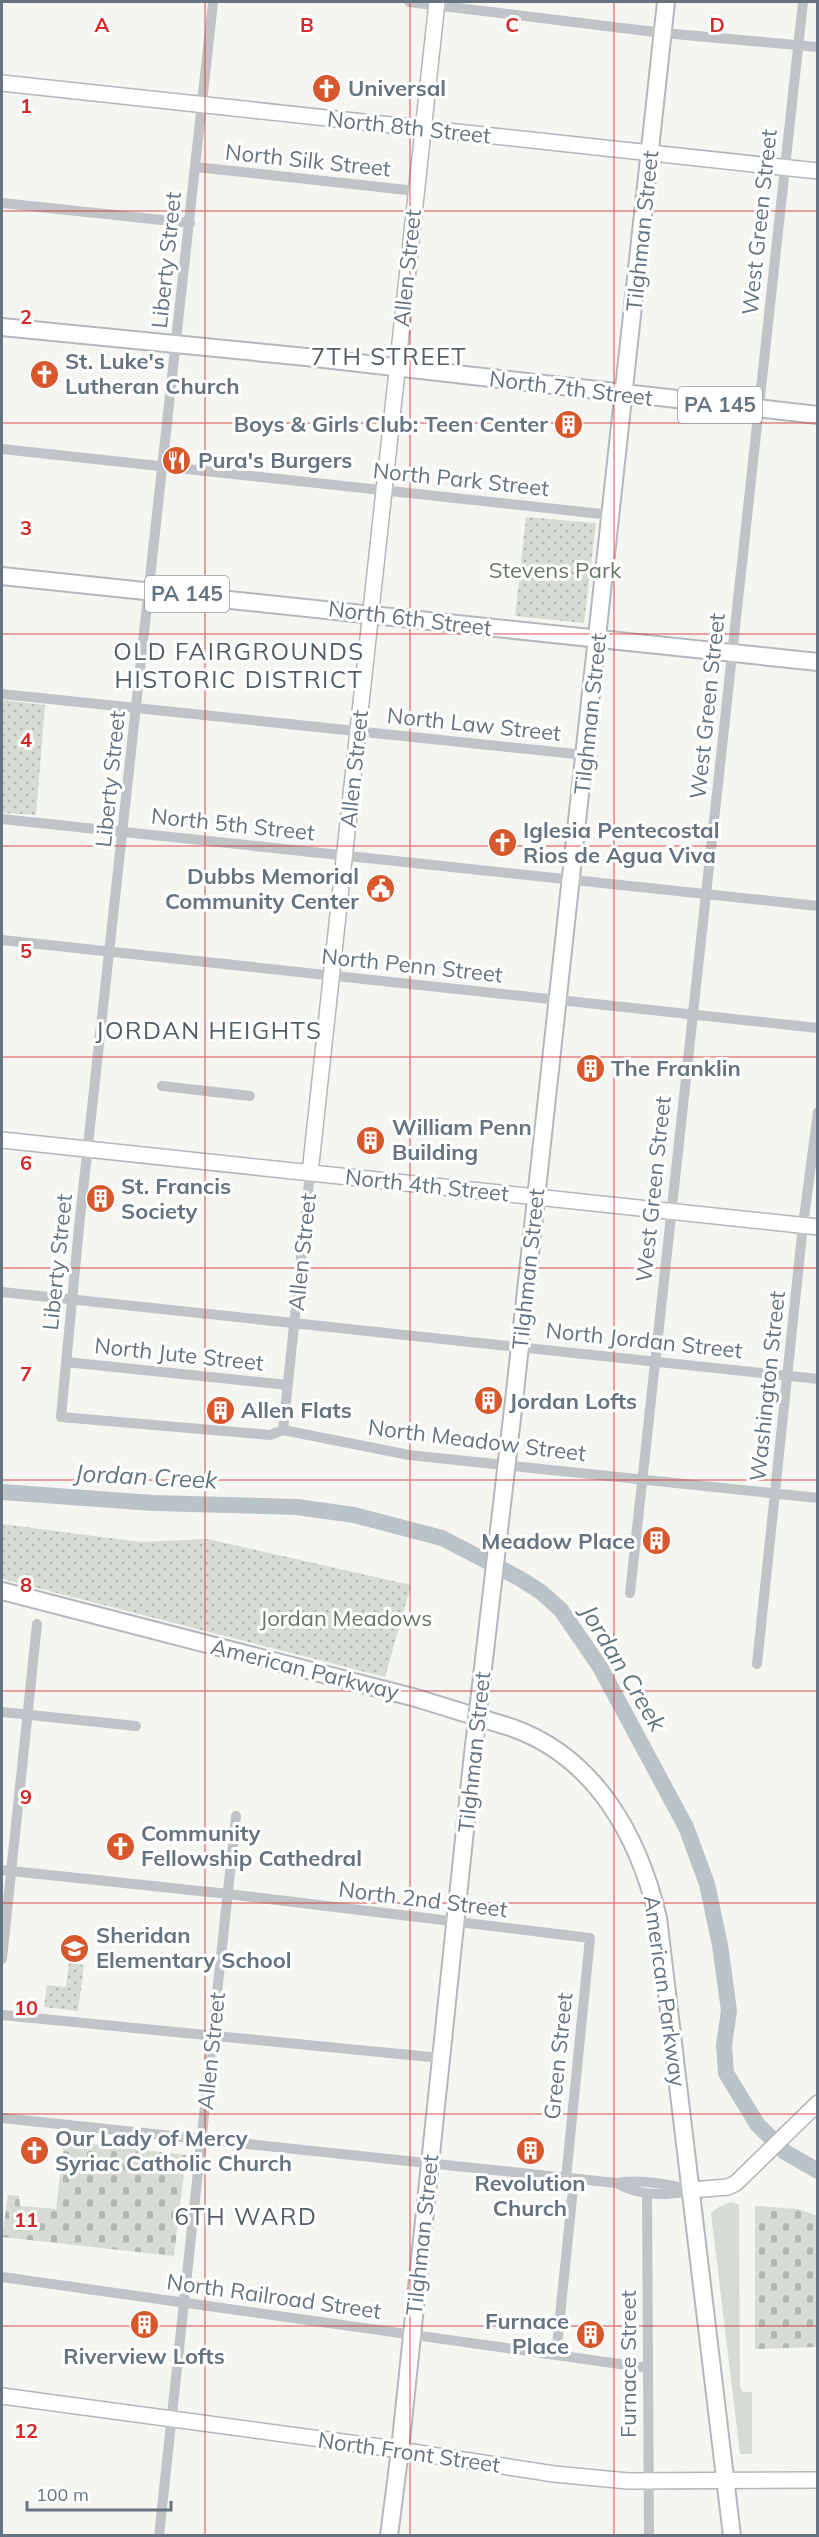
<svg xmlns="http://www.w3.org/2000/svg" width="819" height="2537" font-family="Mulish,sans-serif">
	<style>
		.grass { fill: #d6dcd3 }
		.cemetery { fill: url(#cemetery-stones) }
		.park { fill: url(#park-dots) }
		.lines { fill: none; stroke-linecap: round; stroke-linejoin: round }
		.river { stroke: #bac4c8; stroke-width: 16 }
		.secondary-casing { stroke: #b3b7bb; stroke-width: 18 }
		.primary-casing { stroke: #b4b7bb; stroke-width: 20 }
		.street { stroke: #c0c4c7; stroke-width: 10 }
		.secondary { stroke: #fff; stroke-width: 15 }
		.primary { stroke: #fff; stroke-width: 16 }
		.primary-bridge-casing { stroke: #b4b7bb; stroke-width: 20; stroke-linecap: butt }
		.primary-bridge { stroke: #fff; stroke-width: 16 }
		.grid { fill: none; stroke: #d62828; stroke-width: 1.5; stroke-opacity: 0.55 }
		.labels { text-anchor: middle; stroke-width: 6; stroke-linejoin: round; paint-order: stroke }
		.shield { fill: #fff; stroke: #949ea7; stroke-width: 1.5 }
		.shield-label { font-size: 21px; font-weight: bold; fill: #667481 }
		.poi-label { font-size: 22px; font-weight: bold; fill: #667481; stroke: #fff; text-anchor: start }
		.street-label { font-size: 22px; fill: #667481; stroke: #fff }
		.park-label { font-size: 22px; fill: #687864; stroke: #fff }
		.neighbourhood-label { font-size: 24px; letter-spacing: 1.5px; fill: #535e66; stroke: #fff }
		.water-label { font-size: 24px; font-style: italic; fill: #62767e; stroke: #fff }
		.grid-label { font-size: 20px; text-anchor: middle; font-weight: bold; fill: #d62828; stroke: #fff; stroke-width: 6; stroke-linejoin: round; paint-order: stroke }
	</style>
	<defs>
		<pattern id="cemetery-stones" width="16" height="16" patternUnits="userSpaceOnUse" patternTransform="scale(1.5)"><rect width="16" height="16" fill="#d6dcd3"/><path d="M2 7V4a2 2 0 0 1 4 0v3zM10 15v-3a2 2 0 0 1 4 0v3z" fill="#b1b7b1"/></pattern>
		<pattern id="park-dots" width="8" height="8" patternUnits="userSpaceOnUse" patternTransform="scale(1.5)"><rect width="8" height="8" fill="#d6dcd3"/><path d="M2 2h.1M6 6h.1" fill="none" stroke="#b1b7b1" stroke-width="1.8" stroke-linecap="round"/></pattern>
	</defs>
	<rect width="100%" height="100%" fill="#f5f5f2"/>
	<path class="grass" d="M731 2202 739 2205 740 2387 743 2392H752V2454H740L711 2213 719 2207Z"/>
	<path class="cemetery" d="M64 2141 186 2155 174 2256 2 2237 8 2195 19 2196 20 2206 56 2209Z
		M755 2206 799 2209 817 2216V2347L755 2349Z"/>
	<path class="park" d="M526 517 596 523 584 623 515 616Z
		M2 700 45 705 36 815 2 813Z
		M2 1524 140 1542 208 1539 411 1585 385 1677 2 1579Z
		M69 1963 84 1965 78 2011 44 2007 47 1985 66 1987Z"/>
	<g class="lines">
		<path class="river" d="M2 1492 153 1503 297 1507 354 1515 442 1538 519 1578 541 1592 561 1610 600 1667 686 1827 707 1884 720 1945 729 2011 724 2045 726 2073 757 2124 785 2152 818 2171"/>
		<defs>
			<path id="secondary" d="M2 83 818 171
				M2 1140 818 1227
				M310 1173 437 2
				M691 2190 728 2187 736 2183 818 2103
				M2 2396 373 2446 554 2474 628 2481 818 2480"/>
			<path id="primary" d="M2 327 306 357 818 415
				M2 576 818 662
				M515 1392 666 2
				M2 1591 416 1698 513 1728C596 1758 639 1837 658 1918L732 2536
				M389 2536 400 2450 472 1763"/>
		</defs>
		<use href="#secondary" class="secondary-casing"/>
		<use href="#primary" class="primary-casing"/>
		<path class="street" d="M213 2 79 1227 61 1417 270 1435 283 1430 409 1455 818 1498
			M409 2 663 33 818 47
			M196 167 416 191
			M2 203 190 223
			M2 449 611 515
			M2 694 585 755
			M2 819 818 906
			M2 940 818 1028
			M162 1086 250 1096
			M2 1292 818 1379
			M66 1362 288 1385
			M283 1430 310 1173
			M630 1593 803 2
			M757 1664 803 1225 818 1112
			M2 1712 136 1726
			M2 1870 228 1894 590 1938 566 2178
			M2 1959 37 1624
			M2 2015 441 2058
			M2 2118 616 2183C642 2179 667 2184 691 2190
			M616 2183C638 2196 664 2196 689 2191
			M647 2193 649 2536
			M2 2277 648 2368
			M556 2355 574 2179
			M159 2536 236 1816"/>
		<use href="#secondary" class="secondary"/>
		<use href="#primary" class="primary"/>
		<defs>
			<path id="primary-bridge" d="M472 1763 515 1392"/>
		</defs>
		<use href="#primary-bridge" class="primary-bridge-casing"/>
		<use href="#primary-bridge" class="primary-bridge"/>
	</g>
	<path class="grid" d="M205 2V2536M410 2V2536M614 2V2536M2 211H818M2 423H818M2 634H818M2 846H818M2 1057H818M2 1268H818M2 1480H818M2 1691H818M2 1903H818M2 2114H818M2 2326H818"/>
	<defs>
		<symbol id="church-disc" viewBox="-11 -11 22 22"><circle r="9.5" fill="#d8582e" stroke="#fff"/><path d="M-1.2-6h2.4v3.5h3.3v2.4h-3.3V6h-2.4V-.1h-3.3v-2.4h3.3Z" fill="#fff"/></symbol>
		<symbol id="building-disc" viewBox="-11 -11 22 22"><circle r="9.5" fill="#d8582e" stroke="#fff"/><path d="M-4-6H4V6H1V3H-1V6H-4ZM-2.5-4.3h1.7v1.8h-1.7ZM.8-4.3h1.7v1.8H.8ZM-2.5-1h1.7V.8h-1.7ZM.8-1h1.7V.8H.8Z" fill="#fff"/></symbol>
		<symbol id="restaurant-disc" viewBox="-11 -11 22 22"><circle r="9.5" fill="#d8582e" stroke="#fff"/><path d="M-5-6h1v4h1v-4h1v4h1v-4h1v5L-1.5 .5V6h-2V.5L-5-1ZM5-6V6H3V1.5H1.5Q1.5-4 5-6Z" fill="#fff"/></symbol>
		<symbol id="civic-disc" viewBox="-11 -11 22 22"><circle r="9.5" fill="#d8582e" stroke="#fff"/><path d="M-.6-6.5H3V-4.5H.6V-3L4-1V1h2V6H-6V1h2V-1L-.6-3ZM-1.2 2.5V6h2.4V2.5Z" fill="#fff"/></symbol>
		<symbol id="school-disc" viewBox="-11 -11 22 22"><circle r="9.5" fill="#d8582e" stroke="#fff"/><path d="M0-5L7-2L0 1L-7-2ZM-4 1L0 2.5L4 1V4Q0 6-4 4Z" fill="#fff"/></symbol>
	</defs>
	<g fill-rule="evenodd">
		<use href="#church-disc" x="310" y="72" width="33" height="33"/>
		<use href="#church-disc" x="28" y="358" width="33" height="33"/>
		<use href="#building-disc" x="552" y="408" width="33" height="33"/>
		<use href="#restaurant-disc" x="160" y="444" width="33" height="33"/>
		<use href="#church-disc" x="486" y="826" width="33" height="33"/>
		<use href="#civic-disc" x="364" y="872" width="33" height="33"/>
		<use href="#building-disc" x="574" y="1052" width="33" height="33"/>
		<use href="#building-disc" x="354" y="1124" width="33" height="33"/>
		<use href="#building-disc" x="84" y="1182" width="33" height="33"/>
		<use href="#building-disc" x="472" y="1384" width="33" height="33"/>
		<use href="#building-disc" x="204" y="1394" width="33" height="33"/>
		<use href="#building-disc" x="640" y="1524" width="33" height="33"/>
		<use href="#church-disc" x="104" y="1830" width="33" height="33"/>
		<use href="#school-disc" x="58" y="1932" width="33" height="33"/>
		<use href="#church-disc" x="18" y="2134" width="33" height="33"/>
		<use href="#building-disc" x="514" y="2134" width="33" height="33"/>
		<use href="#building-disc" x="128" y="2308" width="33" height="33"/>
		<use href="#building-disc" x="574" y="2318" width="33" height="33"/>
	</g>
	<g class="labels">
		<g class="shield">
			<rect x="678" y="387" width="84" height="36" rx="4.5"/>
			<rect x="145" y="576" width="84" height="36" rx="4.5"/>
		</g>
		<g class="shield-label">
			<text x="720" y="412">PA 145</text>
			<text x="187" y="601">PA 145</text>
		</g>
		<g class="poi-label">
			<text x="348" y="96">Universal</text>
			<text x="65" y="369">St. Luke's<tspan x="65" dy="25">Lutheran Church</tspan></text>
			<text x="548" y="432" text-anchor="end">Boys &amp; Girls Club: Teen Center</text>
			<text x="198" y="468">Pura's Burgers</text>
			<text x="523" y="838">Iglesia Pentecostal<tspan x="523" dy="25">Rios de Agua Viva</tspan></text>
			<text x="359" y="884" text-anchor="end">Dubbs Memorial<tspan x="359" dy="25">Community Center</tspan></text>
			<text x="611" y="1076">The Franklin</text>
			<text x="392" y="1135">William Penn<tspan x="392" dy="25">Building</tspan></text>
			<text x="121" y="1194">St. Francis<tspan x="121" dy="25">Society</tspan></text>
			<text x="509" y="1409">Jordan Lofts</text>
			<text x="241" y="1418">Allen Flats</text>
			<text x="635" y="1549" text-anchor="end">Meadow Place</text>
			<text x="141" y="1841">Community<tspan x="141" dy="25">Fellowship Cathedral</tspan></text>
			<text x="96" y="1943">Sheridan<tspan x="96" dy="25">Elementary School</tspan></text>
			<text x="55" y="2146">Our Lady of Mercy<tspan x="55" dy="25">Syriac Catholic Church</tspan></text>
			<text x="530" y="2191" text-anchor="middle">Revolution<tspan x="530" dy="25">Church</tspan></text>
			<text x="569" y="2329" text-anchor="end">Furnace<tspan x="569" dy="25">Place</tspan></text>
			<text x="144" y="2364" text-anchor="middle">Riverview Lofts</text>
		</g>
		<g class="street-label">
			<text transform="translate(409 127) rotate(6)" y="8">North 8th Street</text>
			<text transform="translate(308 160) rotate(6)" y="8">North Silk Street</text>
			<text transform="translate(759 222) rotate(-84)" y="8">West Green Street</text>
			<text transform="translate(642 231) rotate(-84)" y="8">Tilghman Street</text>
			<text transform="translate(166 260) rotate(-84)" y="8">Liberty Street</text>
			<text transform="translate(407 268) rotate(-84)" y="8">Allen Street</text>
			<text transform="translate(571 388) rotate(7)" y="8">North 7th Street</text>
			<text transform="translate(461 479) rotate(6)" y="8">North Park Street</text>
			<text transform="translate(410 618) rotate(7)" y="8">North 6th Street</text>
			<text transform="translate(707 706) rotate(-84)" y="8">West Green Street</text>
			<text transform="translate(590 714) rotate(-84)" y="8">Tilghman Street</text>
			<text transform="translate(474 724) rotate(6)" y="8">North Law Street</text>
			<text transform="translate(354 769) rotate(-84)" y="8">Allen Street</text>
			<text transform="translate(110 779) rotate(-84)" y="8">Liberty Street</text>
			<text transform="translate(233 824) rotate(6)" y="8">North 5th Street</text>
			<text transform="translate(412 965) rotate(6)" y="8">North Penn Street</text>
			<text transform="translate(427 1185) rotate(6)" y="8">North 4th Street</text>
			<text transform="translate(653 1189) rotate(-84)" y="8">West Green Street</text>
			<text transform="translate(302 1252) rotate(-84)" y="8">Allen Street</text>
			<text transform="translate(57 1262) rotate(-84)" y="8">Liberty Street</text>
			<text transform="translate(528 1269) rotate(-84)" y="8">Tilghman Street</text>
			<text transform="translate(644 1340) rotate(6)" y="8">North Jordan Street</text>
			<text transform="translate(179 1354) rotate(6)" y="8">North Jute Street</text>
			<text transform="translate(767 1386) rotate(-84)" y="8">Washington Street</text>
			<text transform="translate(477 1440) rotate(7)" y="8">North Meadow Street</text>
			<text transform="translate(305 1669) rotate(14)" y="8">American Parkway</text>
			<text transform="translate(474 1752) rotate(-84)" y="8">Tilghman Street</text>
			<text transform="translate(423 1899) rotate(7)" y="8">North 2nd Street</text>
			<text transform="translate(665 1991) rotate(82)" y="8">American Parkway</text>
			<text transform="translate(211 2051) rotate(-84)" y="8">Allen Street</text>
			<text transform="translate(558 2056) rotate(-84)" y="8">Green Street</text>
			<text transform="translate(422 2235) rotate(-84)" y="8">Tilghman Street</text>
			<text transform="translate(274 2296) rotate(8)" y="8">North Railroad Street</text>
			<text transform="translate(628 2364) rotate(-90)" y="8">Furnace Street</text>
			<text transform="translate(409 2452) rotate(8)" y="8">North Front Street</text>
		</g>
		<g class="park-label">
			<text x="555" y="578">Stevens Park</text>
			<text x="346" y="1626">Jordan Meadows</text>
		</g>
		<g class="neighbourhood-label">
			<text x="389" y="365">7TH STREET</text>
			<text x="239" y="660">OLD FAIRGROUNDS<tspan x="239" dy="28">HISTORIC DISTRICT</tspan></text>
			<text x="209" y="1039">JORDAN HEIGHTS</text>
			<text x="246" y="2225">6TH WARD</text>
		</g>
		<g class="water-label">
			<text transform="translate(146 1477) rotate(3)" y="8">Jordan Creek</text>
			<text transform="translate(623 1668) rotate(59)" y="8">Jordan Creek</text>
		</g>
	</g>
	<g class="grid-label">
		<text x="102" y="32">A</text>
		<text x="307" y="32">B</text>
		<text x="512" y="32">C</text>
		<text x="717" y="32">D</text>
		<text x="26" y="113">1</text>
		<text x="26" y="324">2</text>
		<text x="26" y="535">3</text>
		<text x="26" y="747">4</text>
		<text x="26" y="958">5</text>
		<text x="26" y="1170">6</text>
		<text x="26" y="1381">7</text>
		<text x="26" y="1592">8</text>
		<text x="26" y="1804">9</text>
		<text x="26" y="2015">10</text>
		<text x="26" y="2227">11</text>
		<text x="26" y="2438">12</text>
	</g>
	<rect width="819" height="2537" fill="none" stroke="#667481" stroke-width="6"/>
	<path d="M27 2501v9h144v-9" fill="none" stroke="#667481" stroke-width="3"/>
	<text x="36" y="2501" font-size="18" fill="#667481" stroke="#ffffff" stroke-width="4.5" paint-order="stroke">100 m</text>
</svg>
